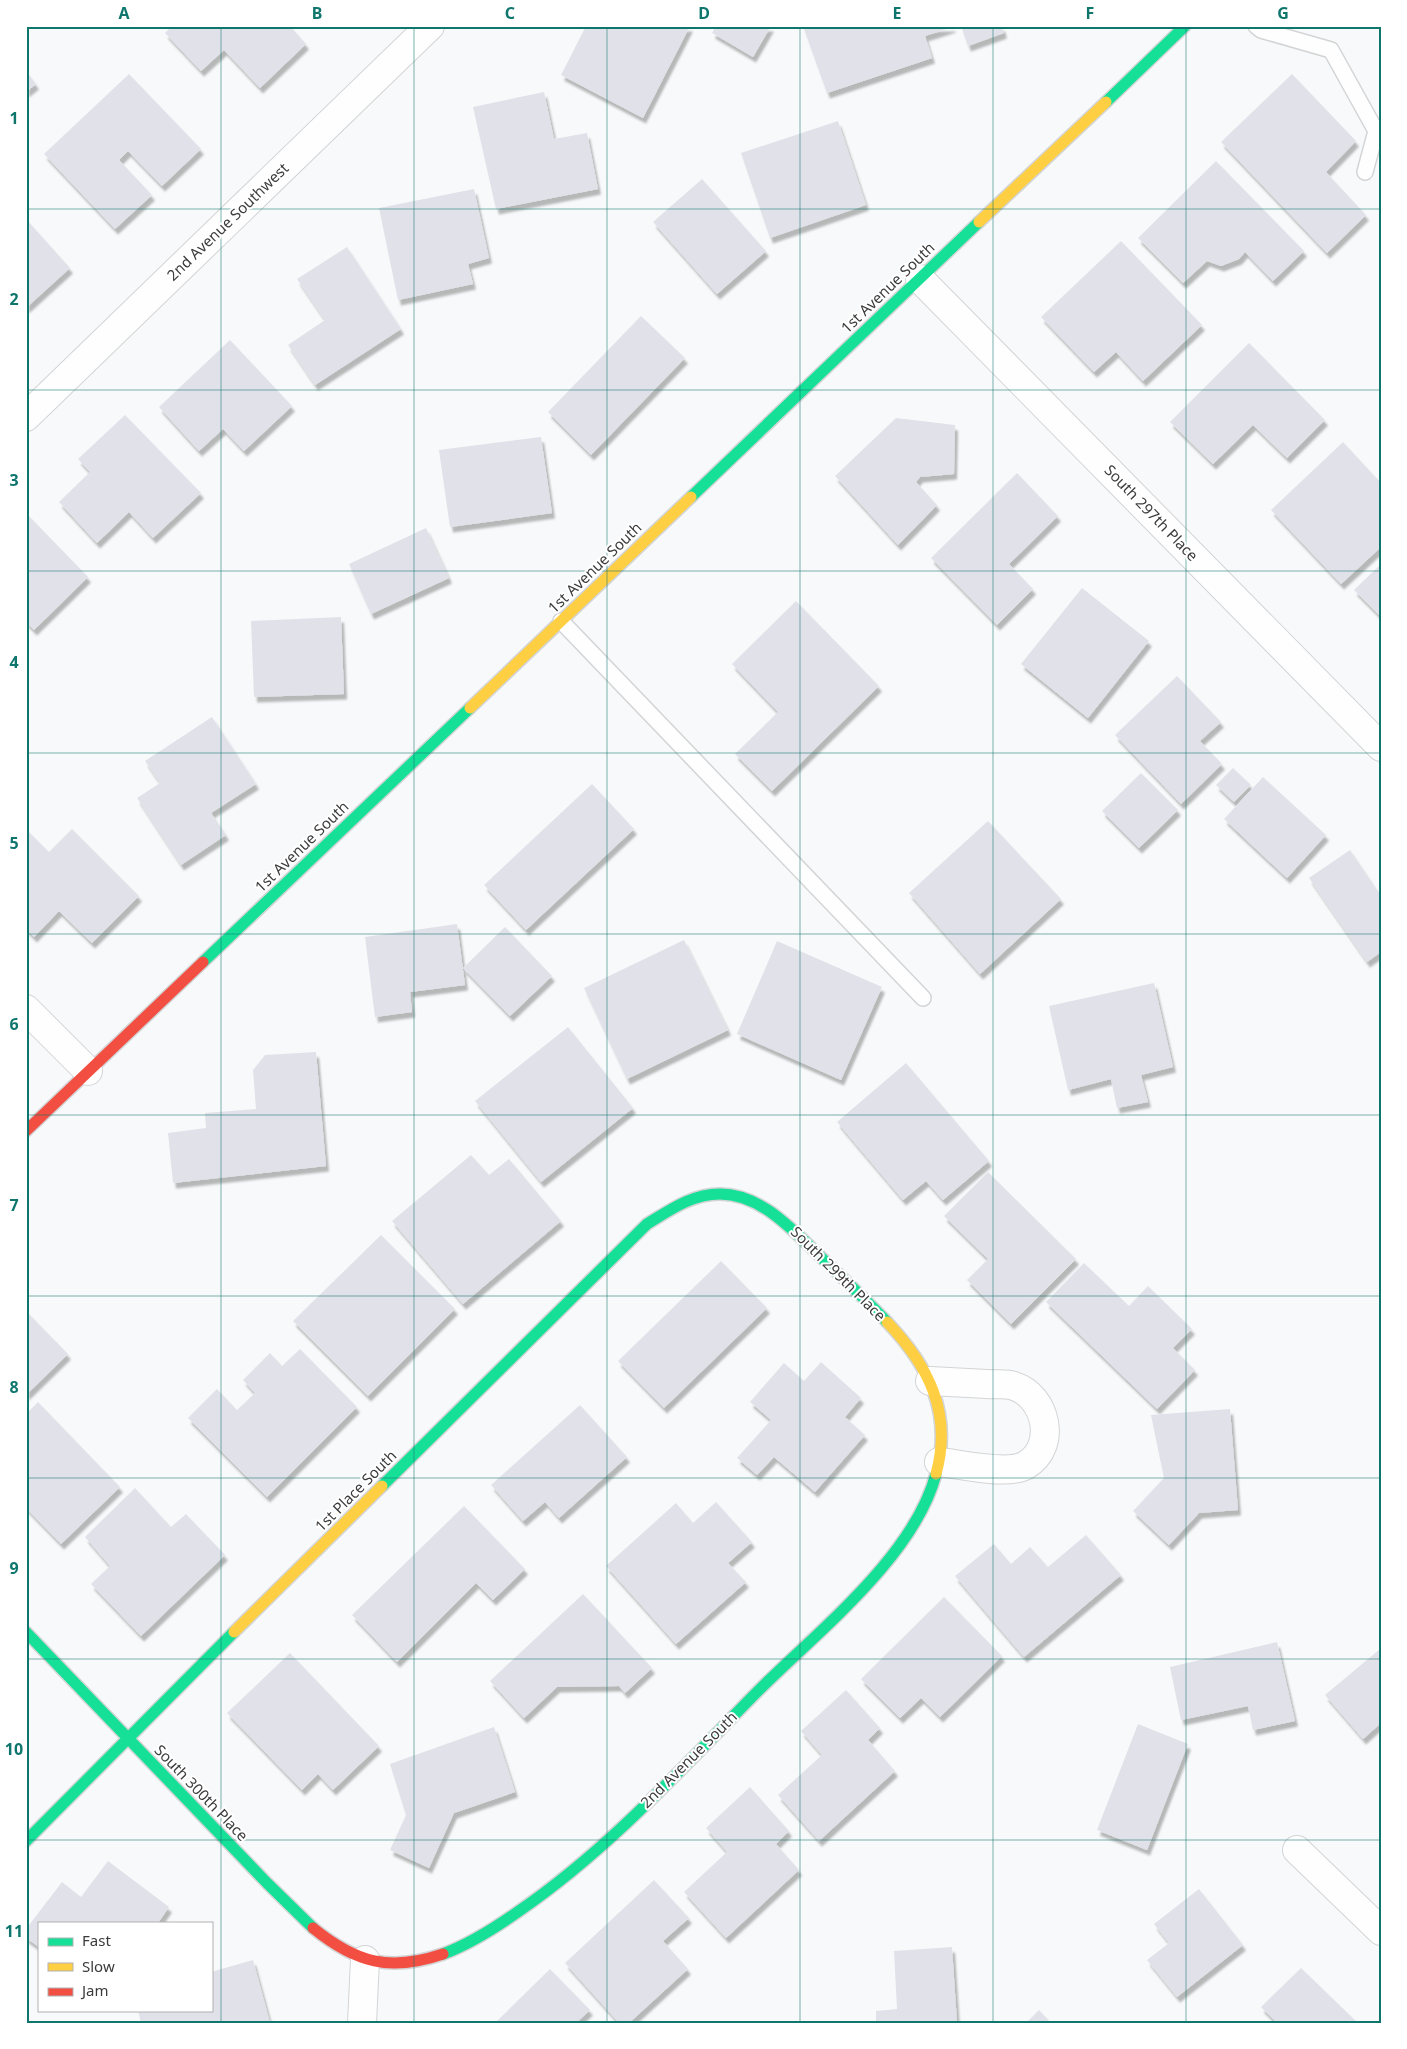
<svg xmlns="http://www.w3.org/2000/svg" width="1407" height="2049" font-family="'Noto Sans',sans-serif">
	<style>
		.building { fill: #e1e1e9; filter: url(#shadow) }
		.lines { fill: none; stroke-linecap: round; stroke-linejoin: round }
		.lane-casing { stroke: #d3d4d5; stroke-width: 18 }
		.street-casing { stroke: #d3d4d5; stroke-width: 30 }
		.fast-casing { stroke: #d3d4d5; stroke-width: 14 }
		.slow-casing { stroke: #d3d4d5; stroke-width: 14 }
		.jam-casing { stroke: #d3d4d5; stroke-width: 14 }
		.lane { stroke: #fefefe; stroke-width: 15 }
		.street { stroke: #fefefe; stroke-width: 28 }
		.fast { stroke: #16e098; stroke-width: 11 }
		.slow { stroke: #ffcf43; stroke-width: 11 }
		.jam { stroke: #f24e42; stroke-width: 11 }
		.grid { fill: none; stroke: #0f766e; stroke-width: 1; stroke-opacity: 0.55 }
		.labels { text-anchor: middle; stroke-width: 4; stroke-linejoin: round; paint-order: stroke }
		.street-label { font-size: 15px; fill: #3b3b3c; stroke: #fff }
		.neatline { fill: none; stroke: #0f766e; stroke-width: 2 }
		.grid-label { font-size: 16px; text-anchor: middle; font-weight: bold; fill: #0f766e }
	</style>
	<defs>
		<filter id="shadow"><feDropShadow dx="3" dy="5.5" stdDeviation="1" flood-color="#0004"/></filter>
	</defs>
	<rect width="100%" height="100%" fill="#f8f9fa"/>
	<path class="building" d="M172 26H290L306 44 260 88 224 50 201 71 165 33Z
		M586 26H690L643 118 561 75Z
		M716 26H771L753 57 712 33Z
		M803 26H953V27L925 36 932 58 827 93Z
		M961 26H1002L1004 33 968 46Z
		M26 71 36 84 26 92Z
		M129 74 201 149 162 186 128 151 119 160 152 195 115 229 44 154Z
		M1292 74 1356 141 1326 172 1366 215 1327 253 1221 142Z
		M544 92 554 139 587 133 598 189 496 209 473 107Z
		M838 121 866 205 770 238 741 153Z
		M1216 161 1304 251 1273 281 1245 252 1239 259 1221 266 1207 261 1183 283 1138 238Z
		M702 179 766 251 717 294 653 222Z
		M474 189 489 258 468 264 473 284 398 300 379 208Z
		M26 219 70 268 26 308Z
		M1121 241 1202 325 1143 381 1116 352 1094 372 1041 317Z
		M347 247 401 329 315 385 288 345 325 320 297 279Z
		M641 316 685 358 591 455 548 412Z
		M230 340 292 406 244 451 223 429 199 451 159 407Z
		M1249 343 1325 420 1287 458 1253 425 1213 464 1170 422Z
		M125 415 201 493 153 538 129 512 97 543 59 502 90 472 78 459Z
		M896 418 955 425 954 474 920 477 916 482 937 505 898 545 835 476Z
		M541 437 552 513 450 527 439 450Z
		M1343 442 1381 483V547L1341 584 1271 510Z
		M1017 473 1058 516 1009 564 1033 589 997 625 931 558Z
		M26 513 88 577 34 630 26 622Z
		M426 528 449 578 371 614 349 564Z
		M1381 564V617L1354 590Z
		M1082 588 1149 641 1088 718 1021 664Z
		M796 601 879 686 772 791 735 754 778 712 732 664Z
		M341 617 344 694 254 697 251 621Z
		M1177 676 1221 722 1200 741 1222 764 1181 804 1115 735Z
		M212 717 256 784 211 813 226 835 181 865 137 798 160 783 145 761Z
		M1233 768 1251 785 1234 802 1216 785Z
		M1141 773 1178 810 1139 848 1102 811Z
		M1263 777 1326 835 1287 878 1224 819Z
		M592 784 634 829 526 930 484 885Z
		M988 821 1061 899 980 974 909 893Z
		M26 829 49 852 72 829 139 896 92 943 59 911 34 937 26 929Z
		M1350 850 1381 896V952L1367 962 1309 878Z
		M457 924 465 985 410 992 412 1012 375 1017 365 937Z
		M505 927 552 976 510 1016 463 968Z
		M684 940 728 1030 627 1079 584 988Z
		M777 941 882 987 841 1080 737 1034Z
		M1154 983 1173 1067 1141 1075 1148 1102 1117 1108 1111 1079 1068 1090 1049 1006Z
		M568 1027 633 1108 541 1182 475 1101Z
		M316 1052 326 1166 173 1183 168 1133 206 1128 205 1113 256 1109 253 1070 265 1055Z
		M906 1063 989 1161 943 1200 926 1181 903 1200 837 1122Z
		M471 1155 489 1175 509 1159 561 1221 463 1304 392 1221Z
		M988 1172 1076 1259 1011 1324 967 1280 988 1259 944 1216Z
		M381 1235 455 1309 368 1396 293 1321Z
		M721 1261 767 1308 664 1408 618 1361Z
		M1084 1263 1129 1306 1148 1286 1192 1329 1173 1348 1195 1370 1157 1409 1046 1302Z
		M26 1311 68 1354 26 1395Z
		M300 1349 357 1407 267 1497 188 1418 217 1389 237 1410 255 1393 243 1380 270 1353 282 1366Z
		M821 1362 861 1398 845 1417 865 1435 815 1492 774 1457 757 1475 737 1458 771 1420 750 1402 784 1363 804 1381Z
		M38 1402 120 1487 61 1544 26 1508V1414Z
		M580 1405 627 1457 559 1518 545 1502 523 1521 491 1485Z
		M1230 1409 1238 1510 1199 1513 1169 1545 1133 1511 1164 1478 1151 1415Z
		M135 1488 171 1527 186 1514 225 1555 141 1636 91 1584 110 1566 85 1537Z
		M716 1502 752 1542 728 1563 746 1582 676 1644 606 1566 676 1503 693 1523Z
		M464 1506 525 1569 493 1600 476 1583 397 1662 352 1615Z
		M1086 1535 1121 1575 1024 1657 955 1576 994 1544 1011 1564 1030 1547 1048 1567Z
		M583 1594 652 1668 625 1693 619 1686 557 1687 524 1718 490 1681Z
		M944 1597 1002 1656 940 1717 921 1698 900 1718 861 1679Z
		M1277 1642 1295 1721 1253 1730 1248 1706 1181 1720 1170 1667Z
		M1380 1649 1381 1723 1363 1739 1325 1695Z
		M290 1653 379 1746 333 1790 318 1774 302 1790 227 1713Z
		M846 1690 880 1728 868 1740 895 1771 819 1841 778 1795 822 1755 801 1731Z
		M1138 1724 1188 1744 1147 1850 1097 1830Z
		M494 1727 515 1792 454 1813 429 1868 390 1850 406 1815 390 1764Z
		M750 1787 789 1831 776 1844 799 1870 726 1938 684 1892 727 1852 706 1828Z
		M108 1861 169 1907 158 1923H39V1947L26 1938V1929L62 1882 81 1897Z
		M654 1880 689 1918 663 1941 688 1969 629 2023H619L565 1963Z
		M1199 1889 1243 1945 1177 1997 1147 1960 1169 1943 1154 1924Z
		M952 1947 957 2023H876V2011L897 2009 894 1951Z
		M253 1960 270 2023H141L138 2010H211V1972Z
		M1301 1968 1358 2023H1277L1261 2007Z
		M550 1969 590 2010 576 2023H495Z
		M1039 2010 1051 2023H1026Z"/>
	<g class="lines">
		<defs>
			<path id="lane" d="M1256 26 1261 30 1331 50 1376 131 1365 172
				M561 621 923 998"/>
			<path id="street" d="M920 279 1381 747
				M26 417 430 26
				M26 1009 88 1071
				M930 1381C949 1382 968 1383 987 1384 996 1385 1006 1383 1014 1386 1046 1396 1058 1446 1026 1465 1008 1476 961 1464 939 1462
				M1297 1850 1381 1931
				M362 2023 365 1960"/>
			<path id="fast" d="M1106 102 1185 26
				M691 497 979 222
				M203 962 470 708
				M382 1486 647 1224C670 1210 692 1194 720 1194 764 1194 797 1235 827 1263 847 1282 867 1301 887 1322
				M26 1632 267 1883 313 1928
				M26 1841 234 1632
				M443 1954C470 1944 495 1928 519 1911 608 1850 682 1768 758 1691 817 1632 914 1557 936 1474"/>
			<path id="slow" d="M979 222 1106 102
				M470 708 691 497
				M887 1322C928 1365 953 1413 936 1474
				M234 1632 382 1486"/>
			<path id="jam" d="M26 1131 203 962
				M313 1928C356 1963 390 1972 443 1954"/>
		</defs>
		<use href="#lane" class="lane-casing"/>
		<use href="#street" class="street-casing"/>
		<use href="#fast" class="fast-casing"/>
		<use href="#slow" class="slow-casing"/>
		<use href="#jam" class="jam-casing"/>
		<use href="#lane" class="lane"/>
		<use href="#street" class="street"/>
		<use href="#fast" class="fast"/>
		<use href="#slow" class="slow"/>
		<use href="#jam" class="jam"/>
	</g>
	<path class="grid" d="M221 26V2023M414 26V2023M607 26V2023M800 26V2023M993 26V2023M1186 26V2023M26 209H1381M26 390H1381M26 571H1381M26 753H1381M26 934H1381M26 1115H1381M26 1296H1381M26 1478H1381M26 1659H1381M26 1840H1381"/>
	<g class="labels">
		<g class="street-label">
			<text transform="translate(228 222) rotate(-44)" y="5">2nd Avenue Southwest</text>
			<text transform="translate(888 288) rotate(-44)" y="5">1st Avenue South</text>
			<text transform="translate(1151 513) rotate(46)" y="5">South 297th Place</text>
			<text transform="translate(595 568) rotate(-44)" y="5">1st Avenue South</text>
			<text transform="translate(302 847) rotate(-44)" y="5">1st Avenue South</text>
			<text transform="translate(838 1274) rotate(45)" y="5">South 299th Place</text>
			<text transform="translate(356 1491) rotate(-45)" y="5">1st Place South</text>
			<text transform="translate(689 1760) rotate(-45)" y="5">2nd Avenue South</text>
			<text transform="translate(201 1793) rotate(46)" y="5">South 300th Place</text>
		</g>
	</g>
	<rect width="1407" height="2049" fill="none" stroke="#ffffff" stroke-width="55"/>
	<rect x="38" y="1922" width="175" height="90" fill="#ffffff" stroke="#b1b1b1"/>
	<rect x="48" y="1938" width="25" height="8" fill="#16e098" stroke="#b1b1b1"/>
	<text x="82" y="1946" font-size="15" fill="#3b3b3c">Fast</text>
	<rect x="48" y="1963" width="25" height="8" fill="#ffcf43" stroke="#b1b1b1"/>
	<text x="82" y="1972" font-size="15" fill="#3b3b3c">Slow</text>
	<rect x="48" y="1988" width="25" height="8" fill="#f24e42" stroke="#b1b1b1"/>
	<text x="82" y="1996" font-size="15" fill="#3b3b3c">Jam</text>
	<rect x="28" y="28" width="1352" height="1994" class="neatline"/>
	<g class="grid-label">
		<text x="124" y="19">A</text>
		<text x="317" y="19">B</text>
		<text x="510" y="19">C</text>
		<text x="704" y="19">D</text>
		<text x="897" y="19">E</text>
		<text x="1090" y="19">F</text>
		<text x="1283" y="19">G</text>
		<text x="14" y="124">1</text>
		<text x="14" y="305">2</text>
		<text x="14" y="486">3</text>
		<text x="14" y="668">4</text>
		<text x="14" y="849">5</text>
		<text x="14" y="1030">6</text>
		<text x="14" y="1211">7</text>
		<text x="14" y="1393">8</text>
		<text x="14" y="1574">9</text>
		<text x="14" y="1755">10</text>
		<text x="14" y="1937">11</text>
	</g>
</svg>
